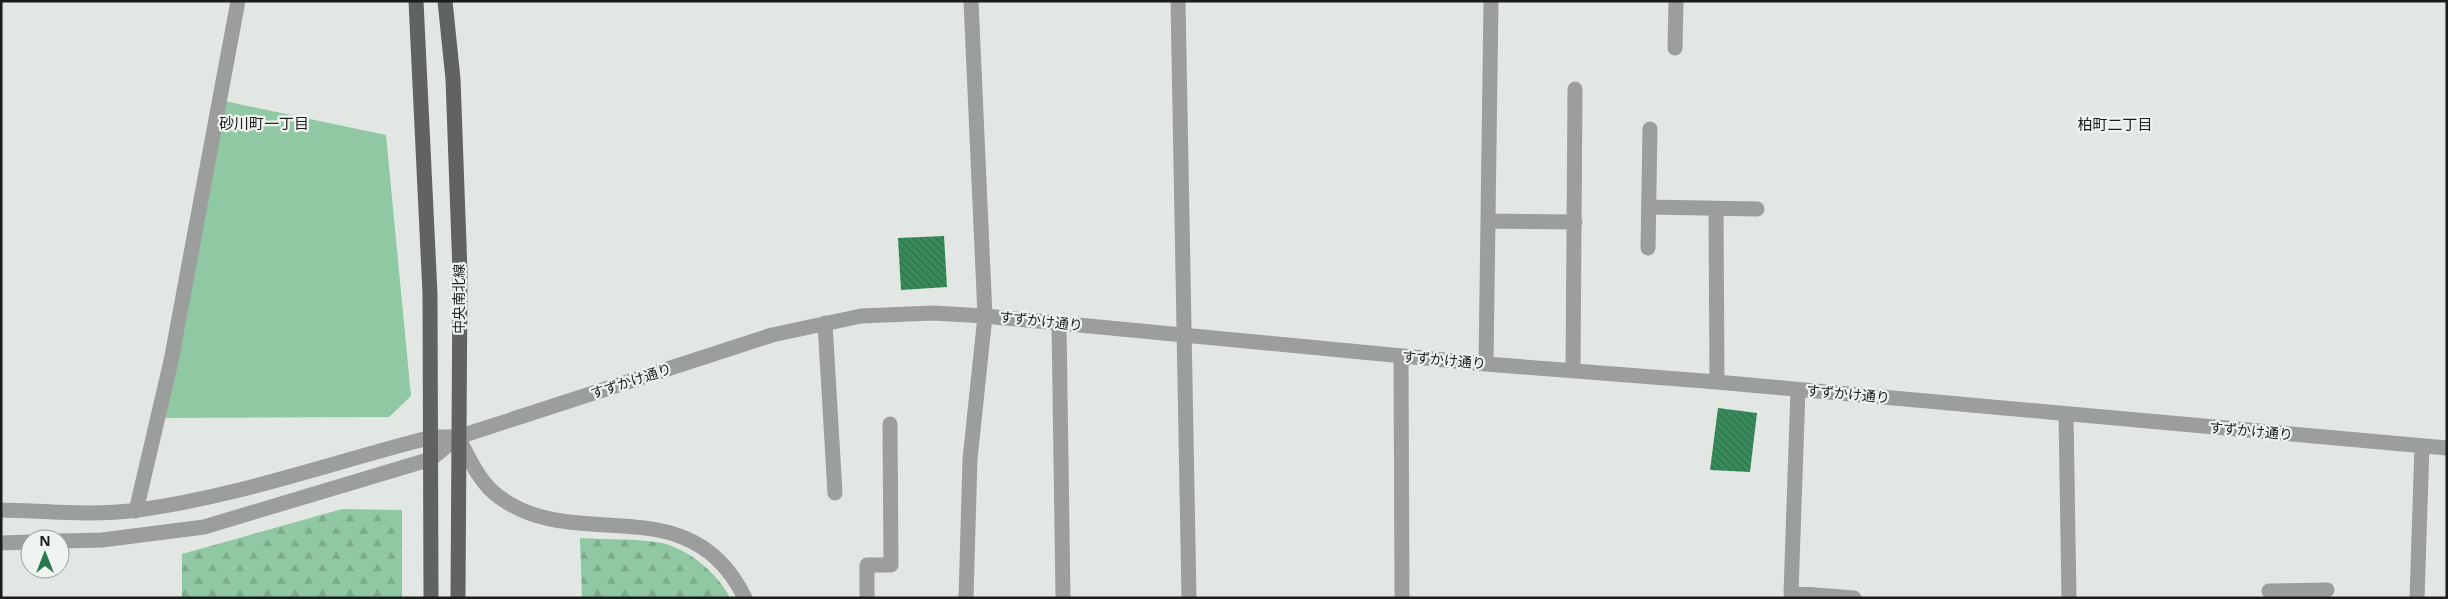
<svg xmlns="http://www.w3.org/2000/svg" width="2448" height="599" font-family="'Noto Sans','Noto Sans JP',sans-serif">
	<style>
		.grass { fill: #8fc8a2 }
		.forest { fill: url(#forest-firs) }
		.building { fill: url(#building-back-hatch) }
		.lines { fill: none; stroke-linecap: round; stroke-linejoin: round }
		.minor { stroke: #9c9e9d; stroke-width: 15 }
		.major { stroke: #606361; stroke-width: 15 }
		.labels { text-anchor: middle; stroke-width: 4.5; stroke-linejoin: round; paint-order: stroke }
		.street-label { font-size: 14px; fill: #1b1d1c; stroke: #f0f4f1 }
		.neighbourhood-label { font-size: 15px; fill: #1b1d1c; stroke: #f0f4f1 }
	</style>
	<defs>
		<pattern id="forest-firs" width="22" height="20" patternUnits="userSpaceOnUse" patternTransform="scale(1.25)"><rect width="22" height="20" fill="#8fc8a2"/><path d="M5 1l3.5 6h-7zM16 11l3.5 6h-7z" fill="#7bab8b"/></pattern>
		<pattern id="building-back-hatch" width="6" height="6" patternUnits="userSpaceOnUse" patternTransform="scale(1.25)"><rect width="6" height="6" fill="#388b5b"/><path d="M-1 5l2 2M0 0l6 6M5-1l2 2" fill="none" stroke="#2e714a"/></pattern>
	</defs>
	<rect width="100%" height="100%" fill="#e3e7e4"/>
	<path class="grass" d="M224 101 386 135 411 396 389 417 165 418Z"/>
	<path class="forest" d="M342 509 402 510V598H182V554Z
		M580 538C607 540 636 538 662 543 688 549 718 573 730 598H582Z"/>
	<path class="building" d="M944 236 947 287 901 290 898 238Z
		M1718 408 1757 413 1750 472 1710 470Z"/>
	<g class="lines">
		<path class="minor" d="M1178 1 1189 598
			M1675 48 1676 1
			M1649 207 1757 209
			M1716 209 1717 382
			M1490 221 1575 222
			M1648 248 1650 129
			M825 323 835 493
			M1059 323 1063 598
			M1401 356 1402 598
			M1486 364 1491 1
			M1573 371 1575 89
			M1798 390 1791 593 1854 598
			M2066 414 2069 598
			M458 437C468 456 477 477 493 492 571 559 688 481 745 598
			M1 510C46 511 93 516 138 510 240 496 333 462 432 437H458L772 335 861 316 933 313 985 316 1486 364 1717 382 2447 448
			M136 511 171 361 238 1
			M60 541 102 540 204 527 431 459 458 437
			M1 543 30 542
			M2269 591 2327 590
			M867 598V565H891L890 424
			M966 598 970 459 985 316 971 1
			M2417 598 2422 446"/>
		<path class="major" d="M416 1 430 294 431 598
			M445 1 453 79 460 272 458 598"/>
	</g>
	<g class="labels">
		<g class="street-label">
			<text transform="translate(459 299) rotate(-90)" y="5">中央南北線</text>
			<text transform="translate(1041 321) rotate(6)" y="5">すずかけ通り</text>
			<text transform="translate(1444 360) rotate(5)" y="5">すずかけ通り</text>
			<text transform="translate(631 381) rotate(-18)" y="5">すずかけ通り</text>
			<text transform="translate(1848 394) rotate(5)" y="5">すずかけ通り</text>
			<text transform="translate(2251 431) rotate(5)" y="5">すずかけ通り</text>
		</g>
		<g class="neighbourhood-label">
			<text x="264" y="129">砂川町一丁目</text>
			<text x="2115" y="130">柏町二丁目</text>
		</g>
	</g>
	<rect width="2448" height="599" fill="none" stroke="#1b1d1c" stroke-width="5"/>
	<g transform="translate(45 554)"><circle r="24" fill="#f0f4f1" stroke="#9b9e9c"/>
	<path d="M0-4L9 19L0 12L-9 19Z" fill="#277a4c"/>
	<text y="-8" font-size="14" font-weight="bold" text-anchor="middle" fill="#1b1d1c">N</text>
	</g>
</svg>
